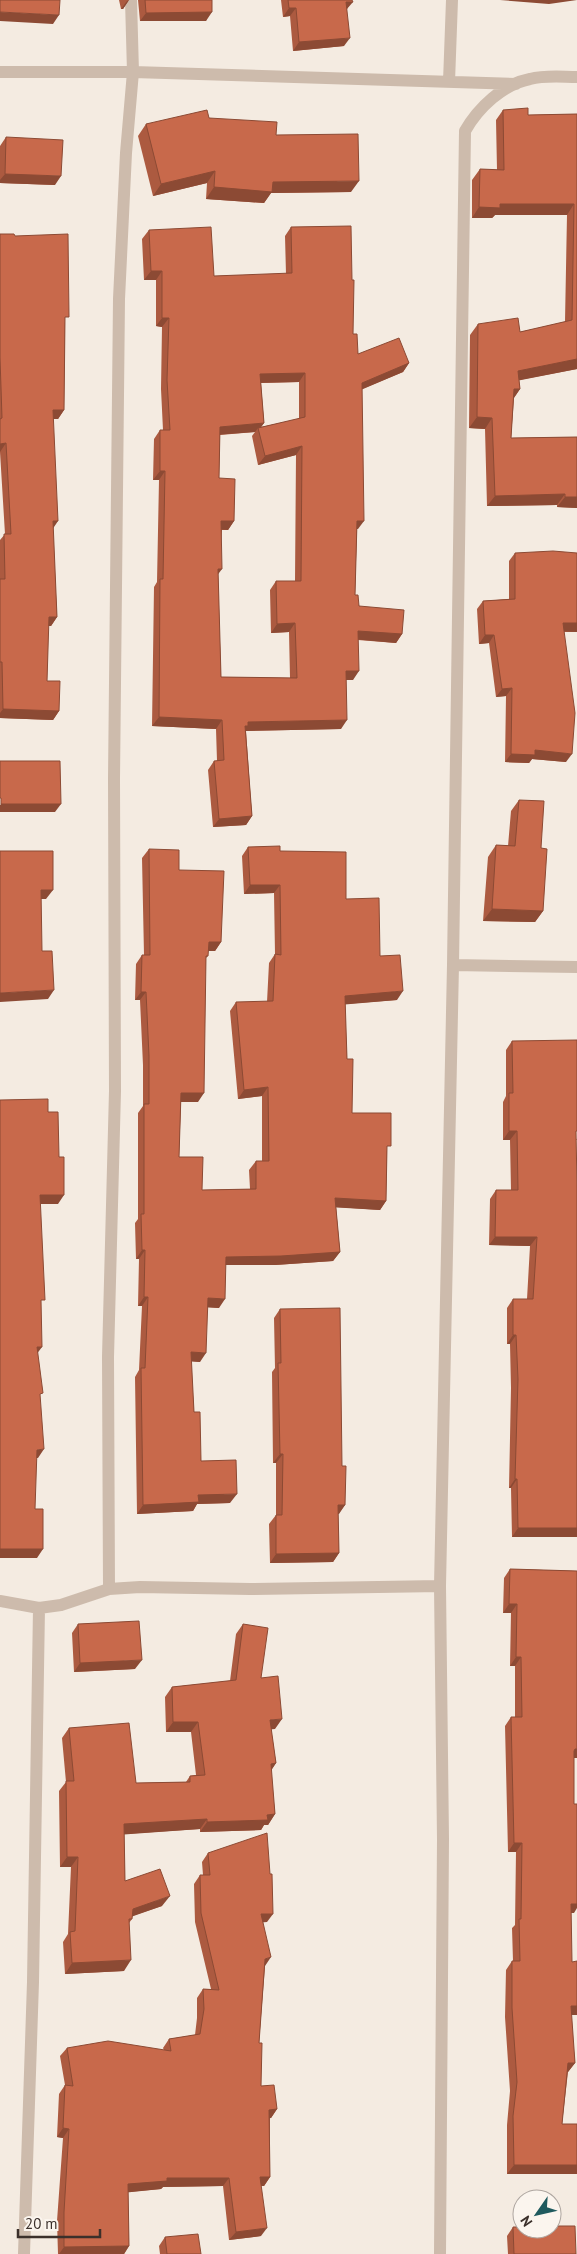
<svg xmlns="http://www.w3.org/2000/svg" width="577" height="2254" font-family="'PT Sans',sans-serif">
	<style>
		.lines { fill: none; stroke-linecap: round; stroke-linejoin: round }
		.minor { stroke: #cdbbac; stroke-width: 12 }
		.wall { fill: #ac5a40; fill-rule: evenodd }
		.shaded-wall { fill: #8c4a34 }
		.building { fill: #c8694b; stroke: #8c4a34; fill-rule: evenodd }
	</style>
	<rect width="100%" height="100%" fill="#f4ebe1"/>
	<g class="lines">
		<path class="minor" d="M0 72H133L516 84
			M449 82 452 0
			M453 965 577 967
			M109 1589 108 1357 115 1091 114 779 119 299 126 153 133 72 131 0
			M0 1601 39 1608 61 1605 109 1589 140 1587 250 1589 440 1586
			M24 2254 33 1982 39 1608
			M440 2254 443 1839 440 1586 453 965 465 131C478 108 503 84 530 79 545 75 562 77 577 77"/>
	</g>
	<path class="wall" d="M119 0H129L123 9H121Z
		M138 0H212L206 21H140Z
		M281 0H352L347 9 344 46 293 51 290 16 283 17Z
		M503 110 528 115 577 114V369L519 380 520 389 514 398 511 438 577 437V508L557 507V505L487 506 485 429 469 428 470 335 478 324 520 332 565 322 567 215H495L492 218H472V180L480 169 497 170 496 120Z
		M209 118 276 135 351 192 271 193 264 203 206 199 207 183 153 196 138 136 146 124Z
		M6 137 55 185 0 183V146Z
		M291 227 353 334 358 354 409 363 403 372 362 389 358 529H357L355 595 359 606 402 634 396 643 358 640 353 680H346L341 729 246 731 252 816 246 825 213 827 208 770 214 761H217L216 729 152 726 154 587 157 582 159 480H153L154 439 160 430H163L161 389 162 327 156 326V280H144L142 239 149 230 214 276 286 274 285 236ZM299 382V419L261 427 264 423 261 383ZM255 432 252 436 258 465 296 455 295 581H276L270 590 271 633 289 632 290 678 221 677 218 574 222 530H228L234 521 219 478 220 435Z
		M0 234 15 236 65 323 64 410 58 419H53V528L57 617 51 626H48L47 681 59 711 53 720 0 718V540L5 534 0 452Z
		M515 553 577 632H564L566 762 532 759 529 763 505 762 506 696 496 697 489 643 479 644 477 609 483 601 509 599V561Z
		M519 800 543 911 535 922 483 921 488 857 496 845 508 846 511 811Z
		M248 847 280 851 346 899 380 956 397 1000 345 1004 347 1059 352 1113 387 1151 386 1201 380 1210 336 1207 340 1252 333 1261 275 1265H225L219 1308 207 1307 200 1362 191 1361 194 1412 201 1461 230 1503 197 1504 193 1511 137 1514 135 1377 139 1370 142 1306H138L139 1259H136L135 1223 138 1219V1113L143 1106V1065L140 1000H135L136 964 142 955H144L142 858 149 849 179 870 221 942 215 951H208V956L206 958 198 1102H181L179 1157 202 1190 250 1189 249 1170 256 1161H262V1096L238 1099 230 1011 236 1002H267L269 963 275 954 274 893 244 894 242 856Z
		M512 1041 577 1140H576L577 1537H512L511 1488H509L511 1388 510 1344H507V1308L513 1299H527L530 1246 489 1245 490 1199 496 1190H511L510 1140H503V1102L506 1096V1050Z
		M280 1309 342 1466 345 1505 338 1514 339 1553 333 1562 270 1563 269 1524 276 1515V1463H273L272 1372 275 1368 274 1318Z
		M510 1569 577 1571V1758H574V1913H571V2015L575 2063 568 2072 562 2124H577V2174H507V2125L510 2091 505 2017 506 1970 512 1961H513L512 1928 515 1925 516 1852H508L505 1726 511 1717H515V1666H510L511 1613H503L504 1578Z
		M78 1624 135 1669 74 1672 72 1633Z
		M243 1624 261 1678 275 1729H271L276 1763 271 1770 275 1814 268 1825H264L261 1830 200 1832V1829L124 1834 125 1881 162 1906 132 1916V1919L129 1923 124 1971 65 1974 63 1942 68 1934 71 1867H60L59 1791 66 1782 62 1738 69 1728 136 1783 186 1782 190 1776 196 1775 191 1732H166L165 1697 172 1687 230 1681 236 1634Z
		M208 1853 267 1922H263L265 1966 259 2043 261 2086 277 2109 271 2118H270V2177L264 2186H261V2236L229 2240 223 2186 163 2187 161 2189 128 2192 129 2246 124 2254H58L57 2221 63 2138 57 2137 59 2094 65 2085 60 2056 67 2048 164 2050 163 2048 169 2039 195 2035 197 2018V1998L203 1989H211L195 1922 194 1884 200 1875H203L202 1862Z
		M513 2227 576 2254H508L507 2236Z
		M165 2237 201 2254H160L159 2246Z"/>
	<path class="shaded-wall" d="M129 0 123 9H121L127 1Z
		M500 0H577L549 4Z
		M346 2H353L346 10Z
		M289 8H296L290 16 283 17Z
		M0 12 59 15 53 24 0 21Z
		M212 12 206 21H140L146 13Z
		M350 38 344 46 293 51 299 42Z
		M215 171 207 183 153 196 161 184Z
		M5 174 61 176 55 185 0 183V180Z
		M359 181 351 192 271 193 264 203 206 199 214 187 273 182Z
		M500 204H574L567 215H495L492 218H472L479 207Z
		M151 271H162L156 280H144Z
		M162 318H169L162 327 156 326Z
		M577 359V369L511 382 518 371Z
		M409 363 403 372 356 392 362 383Z
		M305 373 299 382 254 383 260 374Z
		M514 389H520L513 399Z
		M53 410H64L58 419H46Z
		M477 417 492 418 485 429 469 428Z
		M264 423 259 430 258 428 255 432 214 435 220 427Z
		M6 443 0 452V444Z
		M302 446 296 455 258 465 265 456Z
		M160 471H165L159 480H153Z
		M565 494 557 505 487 506 495 496Z
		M565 497H577V508L557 507Z
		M53 521H58L52 530Z
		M221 521H234L228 530 215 529Z
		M357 521H364L358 529H351Z
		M218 569H222L216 577Z
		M49 617H57L51 626H42Z
		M295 623 289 632 271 633 277 624Z
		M563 623H577V632L557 631Z
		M358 631 402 634 396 643 352 639Z
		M485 635H494L489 643 479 644Z
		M346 671H359L353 680H340Z
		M512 688 506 696 496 697 502 689Z
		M3 709 59 711 53 720 0 718V713Z
		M159 717 222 720 216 729 152 726Z
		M347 720 341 729 245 731 239 735 248 722Z
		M535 750 572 754 566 762 532 759 529 763 505 762 511 754Z
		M1 804H61L55 812H0V805Z
		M252 816 246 825 213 827 219 819Z
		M250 885H280L274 893 244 894Z
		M41 890H53L46 899H35Z
		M492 909 543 911 535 922 483 921Z
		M209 942H221L215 951H203Z
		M54 990 48 999 0 1002V993Z
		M403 991 397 1000 339 1005 345 996Z
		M141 992H146L140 1000H135Z
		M268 1087 262 1096 238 1099 244 1090Z
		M181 1093H204L198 1102H175Z
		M509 1131H517L510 1140H503Z
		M40 1195H64L58 1204H34Z
		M335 1198 386 1201 380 1210 329 1207Z
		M495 1237H537L530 1246 489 1245Z
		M142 1250H145L139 1259H136Z
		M340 1252 333 1261 275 1265H219L226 1257Z
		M144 1297H148L142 1306H138Z
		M208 1298 225 1299 219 1308 201 1307Z
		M513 1335H516L510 1344H507Z
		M37 1347H42L36 1355Z
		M191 1352 206 1353 200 1362 184 1361Z
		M44 1449 38 1458H31L37 1450Z
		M280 1454H283L276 1463H273Z
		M515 1479H517L511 1488H509Z
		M237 1494 230 1503 197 1504 193 1511 137 1514 143 1505 198 1495Z
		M338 1505H345L339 1514H332Z
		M518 1528H577V1537H512Z
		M0 1549H43L37 1558H0Z
		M339 1553 333 1562 270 1563 276 1554Z
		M509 1604H517L511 1613H503Z
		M516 1657H521L515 1666H510Z
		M142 1660 135 1669 74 1672 80 1663Z
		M282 1719 275 1729 263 1730 270 1720Z
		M173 1722H198L191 1732H166Z
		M575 1749H577V1758H569Z
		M276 1763 269 1774 271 1764Z
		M275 1814 268 1825H264L261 1830 200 1832 207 1822Z
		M207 1819 200 1829 117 1835 124 1824Z
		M514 1843H522L516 1852H508Z
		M67 1857H78L71 1867H60Z
		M170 1896 162 1906 125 1919 133 1909Z
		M571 1904H577V1908L574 1913H564Z
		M261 1914H273L267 1922 255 1923Z
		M271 1957 265 1966V1959Z
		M131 1960 124 1971 65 1974 72 1963Z
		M571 2006H577V2015H565Z
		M568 2063H575L568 2072H562Z
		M277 2109 271 2118 263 2119 269 2110Z
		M63 2128 69 2129 63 2138 57 2137Z
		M514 2165H577V2174H507Z
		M260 2177H270L264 2186H254Z
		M167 2178H229L223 2186 163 2187 161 2189 122 2193 128 2184Z
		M267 2228 261 2236 229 2240 236 2232Z
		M129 2246 124 2254H59L64 2247Z"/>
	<path class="building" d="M0 0H60L59 15 0 12Z
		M145 0H212V12L146 13Z
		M288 0H352L353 2H346L350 38 299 42 296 8H289Z
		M528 108V115L577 114V359L518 371 520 389H514L511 438 577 437V497H565V494L495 496 492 418 477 417 478 324 518 318 520 332 572 320 574 204H500V208L479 207 480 169 504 170 503 110Z
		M207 110 209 118 277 122 276 135 358 134 359 181 273 182 272 192 214 187 215 171 161 184 146 124Z
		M6 137 63 140 61 176 5 174Z
		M351 226 352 280H354L353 334H357L358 354 399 338 409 363 362 383 364 521H357L355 595H358L359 606 404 610 402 634 358 631 359 671H346L347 720 248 722V726H245L252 816 219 819 214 761 224 760 222 720 159 717 160 579H163L165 471H160V430H170L167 380 169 318H162V271H151L149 230 211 227 214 276 292 273 291 227ZM305 373V417L258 428 265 456 302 446 301 581H276L277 624 295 623 297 678 221 677 218 569H222L221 521H234L235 479 219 478 220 427 264 423 260 374Z
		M0 234H14L15 236 68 234 69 317H65L64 410H53L58 521H53L57 617H49L47 681H60L59 711 3 709 2 662H0V579H5L4 534H11L6 443 0 444V419L2 418 0 358Z
		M553 551 577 553V623H563L575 713 572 754 535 750V755L511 754 512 688 502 689 494 635H485L483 601 515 599V553Z
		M0 761H60L61 804H1V798H0Z
		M519 800 544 801 541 848 547 849 543 911 492 909 496 845 515 846Z
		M280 846V851L346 852V899L379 898 380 956 400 955 403 991 345 996 347 1059H353L352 1113H391V1146H387L386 1201 335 1198 340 1252 281 1256 226 1257 225 1299 208 1298 206 1353 191 1352 194 1412H200L201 1461 236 1460 237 1494 198 1495 199 1502 143 1505 141 1368H145L148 1297H144L145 1250H142L141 1214H144V1104H149V1056L146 992H141L142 955H150L149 849 179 850V870L224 871 221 942H209L208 956H206L204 1093H181L179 1157H203L202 1190 256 1189V1161H269L268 1087 244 1090 236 1002 273 1001 275 954 281 955 280 885H250L248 847Z
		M0 851H53V890H41L42 951H52L54 990 0 993Z
		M577 1040V1131H576L577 1187V1528H518L517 1479H515L518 1379 516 1335H513V1299H533L537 1237H495L496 1190H518L517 1131H509V1093H513L512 1041Z
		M48 1099V1112H58L59 1157H64V1195H40L45 1300H41L42 1347H37L43 1393 40 1394 44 1449 37 1450 35 1509H43V1549H0V1100Z
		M340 1308 342 1466H346L345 1505H338L339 1553 276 1554V1515H282L283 1454H280L278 1363H281L280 1309Z
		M510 1569 577 1571V1749H575L574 1751V1804H577V1904H571L572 1962 577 1961V2006H571L575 2063H568L562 2124H577V2165H514L513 2116 517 2082 512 2008V1961H520L519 1919H521L522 1843H514L511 1717H522L521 1657H516L517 1604H509Z
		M139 1621 142 1660 80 1663 78 1624Z
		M243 1624 268 1628 261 1678 278 1676 282 1719 270 1720 276 1763 271 1764 275 1814 267 1815 268 1820 207 1822V1819L124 1824 125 1881 160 1869 170 1896 133 1909 132 1919H129L131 1960 72 1963 70 1932 75 1931 78 1857H67L66 1781H74L69 1728 129 1723 136 1783 190 1782V1776L205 1775 198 1722H173L172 1687 236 1680Z
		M267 1833 270 1874H272L273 1914H261L271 1957 265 1959 259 2043H262L261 2086 274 2085 277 2109 269 2110 270 2177H260L267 2228 236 2232 229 2178H167V2181L128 2184 129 2246 64 2247V2212L69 2129 63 2128 65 2085 73 2086 67 2048 108 2041 171 2051 169 2039 200 2034 204 2009 203 1989 219 1990 201 1913 200 1875H210L208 1853Z
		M552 2226H575L576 2254H514L513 2227H522V2229H552Z
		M198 2234 201 2254H167L165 2237Z"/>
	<g transform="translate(537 2214) rotate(236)"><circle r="24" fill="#fbf5ee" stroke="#aea6a0"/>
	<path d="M0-4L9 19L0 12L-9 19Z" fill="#1f5a5e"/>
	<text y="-8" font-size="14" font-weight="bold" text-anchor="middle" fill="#3b302b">N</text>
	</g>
	<path d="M18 2229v8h82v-8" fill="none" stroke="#3b302b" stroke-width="2.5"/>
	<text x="25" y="2229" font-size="15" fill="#3b302b" stroke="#fbf5ee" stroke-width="4" paint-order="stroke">20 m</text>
</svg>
